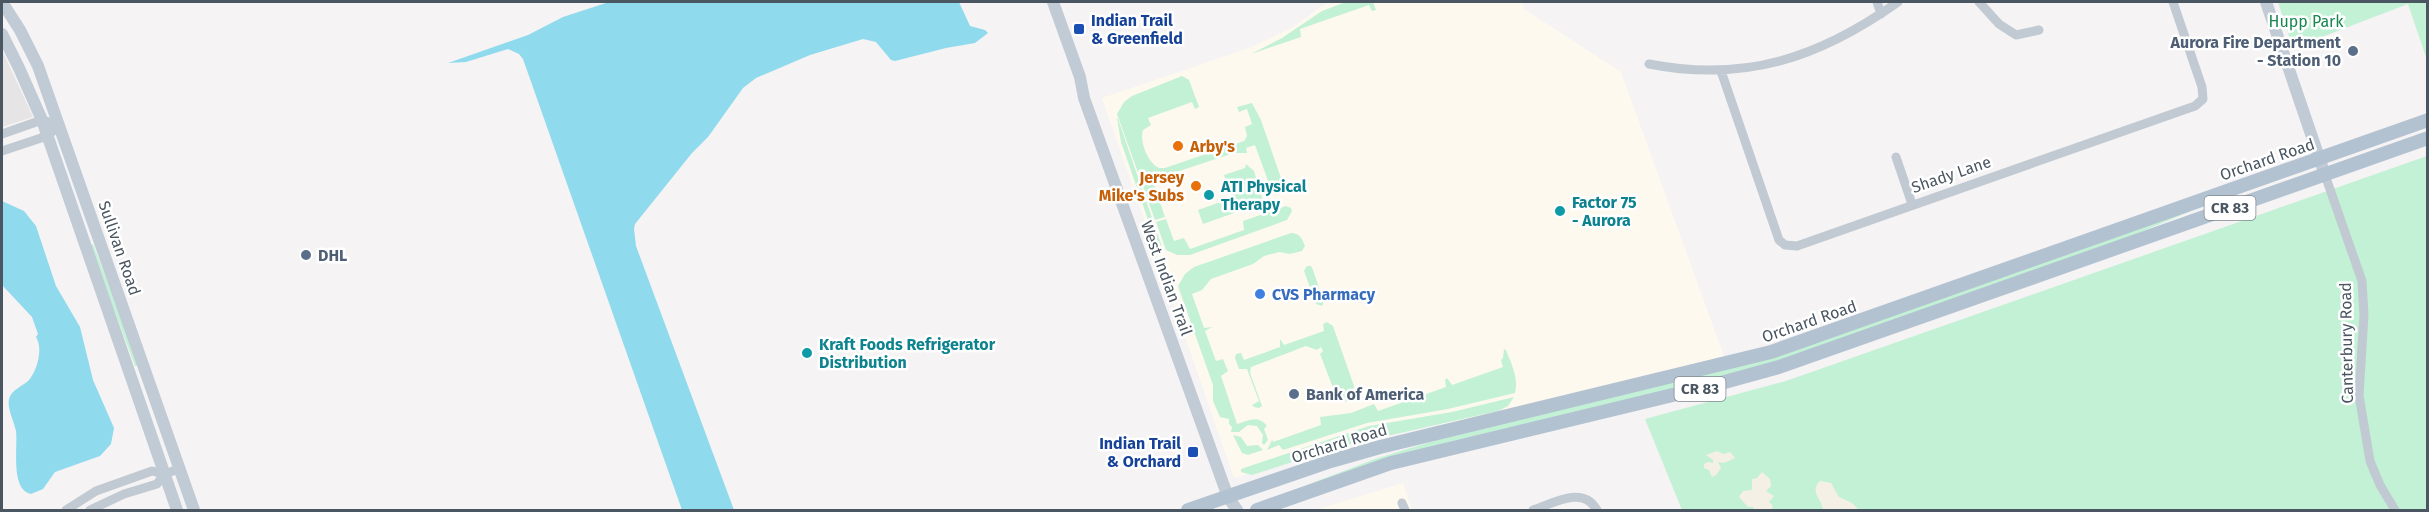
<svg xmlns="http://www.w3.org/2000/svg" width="2429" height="512" font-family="'Fira Sans',sans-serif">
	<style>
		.commercial { fill: #fdf9ef }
		.education { fill: #e6e4e5 }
		.green { fill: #c3f1d5 }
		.sand { fill: #f5f0e5 }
		.water { fill: #90daee }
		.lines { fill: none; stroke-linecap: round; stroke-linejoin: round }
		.street { stroke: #c1cad2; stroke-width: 9 }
		.secondary { stroke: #c1cbd6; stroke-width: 12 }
		.primary { stroke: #b3c2d1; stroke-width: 14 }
		.transit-dot { fill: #1a4fb4; stroke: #fff; stroke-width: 2 }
		.service-dot { fill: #5c6f8a; stroke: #fff; stroke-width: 2 }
		.food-dot { fill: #e8710a; stroke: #fff; stroke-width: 2 }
		.culture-dot { fill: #0f9aa8; stroke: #fff; stroke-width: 2 }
		.shop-dot { fill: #3f7fe0; stroke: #fff; stroke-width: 2 }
		.labels { text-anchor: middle; stroke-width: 5; stroke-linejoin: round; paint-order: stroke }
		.shield { fill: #fff; stroke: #808990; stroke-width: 1.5 }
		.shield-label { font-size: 15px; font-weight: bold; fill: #4a5661 }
		.transit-label { font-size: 16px; font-weight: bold; fill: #164399; stroke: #fff; text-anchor: start }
		.park-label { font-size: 16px; fill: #17864f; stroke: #fff }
		.service-label { font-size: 16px; font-weight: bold; fill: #4e5e75; stroke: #fff; text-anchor: start }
		.food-label { font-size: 16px; font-weight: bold; fill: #c56008; stroke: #fff; text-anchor: start }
		.street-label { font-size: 16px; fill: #4a5661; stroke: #fff }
		.culture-label { font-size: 16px; font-weight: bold; fill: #0d838f; stroke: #fff; text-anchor: start }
		.shop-label { font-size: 16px; font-weight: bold; fill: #366cbe; stroke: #fff; text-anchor: start }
	</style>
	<rect width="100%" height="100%" fill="#f5f3f3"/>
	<path class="commercial" d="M1333 2H1522L1524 9 1621 72 1725 359 1465 420 1355 440 1234 478 1102 98 1249 48 1293 27 1325 4Z
		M1403 483 1412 510H1315Z"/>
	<path class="education" d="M2 50 33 117 2 127Z"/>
	<path class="green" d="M1346 2H1373L1376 10 1372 11 1369 5 1300 29 1301 37 1251 54 1282 38 1322 11Z
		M2278 2H2427V60L2408 4 2293 48Z
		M1182 76 1189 80 1199 107 1195 109 1192 102 1148 118 1151 125 1143 130C1139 141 1148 163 1159 168H1165L1244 141 1247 136 1245 127 1252 124 1247 109 1239 112 1237 107 1252 103 1261 120 1283 184 1284 188 1280 194 1275 195 1272 192 1255 145 1246 148 1247 153H1234L1161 177V181L1154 184 1165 217 1155 220 1117 114 1124 102 1132 96Z
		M1117 118 1118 119 1162 247 1154 237 1121 142Z
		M2427 156V510H1682L1645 419 1786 381Z
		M1246 164 1254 171 1263 201 1237 212 1224 175 1245 168Z
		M1229 199 1234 213 1203 224 1198 210Z
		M2210 203 2124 239 1791 357 1743 372 1449 442 1286 493 1375 459 1446 437 1753 363Z
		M1286 206 1291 208 1292 211 1287 220 1190 255H1177L1166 250 1156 222 1166 219 1174 241 1184 238 1190 249 1244 230 1243 221Z
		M1291 233C1299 233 1302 238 1305 246L1302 251 1290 254 1279 252 1264 256 1253 264 1211 279 1202 290 1192 294 1204 328 1212 327 1205 331 1216 361 1223 359 1228 371 1221 376 1237 424C1248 421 1258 414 1267 426L1264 429 1268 440 1264 445 1262 443 1263 435 1257 426 1248 425 1239 432H1231L1232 427 1229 424V419L1220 417 1213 401V385L1178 286 1185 274 1194 267Z
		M93 244 139 365 135 366 90 245Z
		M1307 266H1311L1313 270 1324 302 1322 306 1316 304 1304 271Z
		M1327 322 1333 326 1354 386 1353 397 1345 402 1337 398 1320 354 1323 351 1321 347 1317 350 1306 346 1251 367 1250 373 1262 406 1259 408 1254 407 1252 405 1259 401 1247 369H1239L1235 358 1236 354 1241 353 1244 360 1280 347V339L1284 345 1324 331 1323 324Z
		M1504 349 1506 350C1511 363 1519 378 1515 393L1448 409 1367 423 1283 450 1279 445 1267 450 1272 440 1273 442 1321 425 1320 417 1351 413 1374 404 1378 411 1446 387 1445 380 1447 378 1452 385 1503 367 1501 360 1503 358Z
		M1514 397 1508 406 1498 411 1338 447 1252 475 1241 472V469L1369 426 1452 412Z
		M1233 435 1241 437 1247 446 1258 445 1263 450 1248 455 1242 453Z"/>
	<path class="sand" d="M1717 451 1723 454 1730 452 1735 458 1724 463 1718 462 1721 468 1716 475 1712 477 1709 470 1704 468V464L1708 462 1713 463V460L1706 455Z
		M1762 472 1770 479 1771 486 1766 491 1774 496 1769 502 1773 506 1771 510H1755L1753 507H1748L1739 497 1743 491 1752 490V479L1757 478Z
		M1820 481 1831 483 1839 497 1852 503 1859 510H1823C1822 499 1809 492 1820 481Z"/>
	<path class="water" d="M609 2H959L970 26 985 30 988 33 975 43 946 48 895 61 891 60 876 42 863 39 810 55 756 78 743 88 708 137 692 153 635 224 634 229 636 246 734 510H682L523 59 519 54 508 49 466 62 448 63 528 35 563 17Z
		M2 201 24 211 36 226 56 286 80 327 93 380 114 428 111 444 100 456 55 472 43 489 31 494C10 490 18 447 16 431 14 421 7 409 9 399 11 390 23 386 29 380 38 369 43 348 36 337L38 334 32 317 2 285Z"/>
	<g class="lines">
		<path class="street" d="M1877 2 1881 14
			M1979 2 1999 24 2016 35 2039 30
			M1649 64C1746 83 1820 57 1898 2
			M1721 71 1779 240 1785 245 1797 246 2195 106 2203 99 2202 87 2173 2
			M2 134 42 120 60 125
			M2 151 47 136 60 125
			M1896 157 1912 204
			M2325 175 2362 281 2364 315 2359 395 2370 461 2380 485 2395 510
			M1402 503 1405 510
			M66 510 96 491 152 471 164 474
			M90 510 124 494 157 484 164 474 179 469
			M1533 510C1554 503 1583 485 1597 510"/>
		<path class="secondary" d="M2 2 20 30 38 66 194 510
			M1053 2 1080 77 1084 98 1228 497 1237 510
			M2266 2 2325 175
			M2 34 19 68 42 120 177 510"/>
		<path class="primary" d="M1188 510 1331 461 1380 447 1771 352 2428 120
			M1257 510 1391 463 1710 386 1779 367 2428 138"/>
	</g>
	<g class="transit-dot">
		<rect x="1073" y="23" width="12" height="12" rx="3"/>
		<rect x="1187" y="446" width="12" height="12" rx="3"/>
	</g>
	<g class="service-dot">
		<circle cx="2353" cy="51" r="6"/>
		<circle cx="306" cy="255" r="6"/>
		<circle cx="1294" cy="394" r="6"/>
	</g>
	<g class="food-dot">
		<circle cx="1178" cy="146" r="6"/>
		<circle cx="1196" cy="186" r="6"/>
	</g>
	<g class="culture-dot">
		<circle cx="1209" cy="195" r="6"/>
		<circle cx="1560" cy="211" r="6"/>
		<circle cx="807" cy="353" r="6"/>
	</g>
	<circle class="shop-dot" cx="1260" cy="294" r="6"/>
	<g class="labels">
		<g class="shield">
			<rect x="2204.5" y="196" width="51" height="24" rx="4.5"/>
			<rect x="1674.5" y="377" width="51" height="24" rx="4.5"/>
		</g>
		<g class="shield-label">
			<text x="2230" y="213">CR 83</text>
			<text x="1700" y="394">CR 83</text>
		</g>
		<g class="transit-label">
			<text x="1091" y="26">Indian Trail<tspan x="1091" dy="18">&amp; Greenfield</tspan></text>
			<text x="1181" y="449" text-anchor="end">Indian Trail<tspan x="1181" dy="18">&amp; Orchard</tspan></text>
		</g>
		<g class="park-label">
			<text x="2306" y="27">Hupp Park</text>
		</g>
		<g class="service-label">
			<text x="2341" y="48" text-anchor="end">Aurora Fire Department<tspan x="2341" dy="18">- Station 10</tspan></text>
			<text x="318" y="261">DHL</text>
			<text x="1306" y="400">Bank of America</text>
		</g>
		<g class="food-label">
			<text x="1190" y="152">Arby's</text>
			<text x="1184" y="183" text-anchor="end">Jersey<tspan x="1184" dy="18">Mike's Subs</tspan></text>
		</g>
		<g class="street-label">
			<text transform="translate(2267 159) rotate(-19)" y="6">Orchard Road</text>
			<text transform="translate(1951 174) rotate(-19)" y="6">Shady Lane</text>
			<text transform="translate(120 248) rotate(71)" y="6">Sullivan Road</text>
			<text transform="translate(1167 278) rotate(70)" y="6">West Indian Trail</text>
			<text transform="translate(1809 321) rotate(-19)" y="6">Orchard Road</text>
			<text transform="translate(2346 343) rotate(-91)" y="6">Canterbury Road</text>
			<text transform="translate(1339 443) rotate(-17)" y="6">Orchard Road</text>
		</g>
		<g class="culture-label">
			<text x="1221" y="192">ATI Physical<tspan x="1221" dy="18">Therapy</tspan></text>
			<text x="1572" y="208">Factor 75<tspan x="1572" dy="18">- Aurora</tspan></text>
			<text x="819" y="350">Kraft Foods Refrigerator<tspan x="819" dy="18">Distribution</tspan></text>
		</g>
		<g class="shop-label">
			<text x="1272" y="300">CVS Pharmacy</text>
		</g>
	</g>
	<rect width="2429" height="512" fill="none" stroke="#4a5661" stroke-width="6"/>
</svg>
